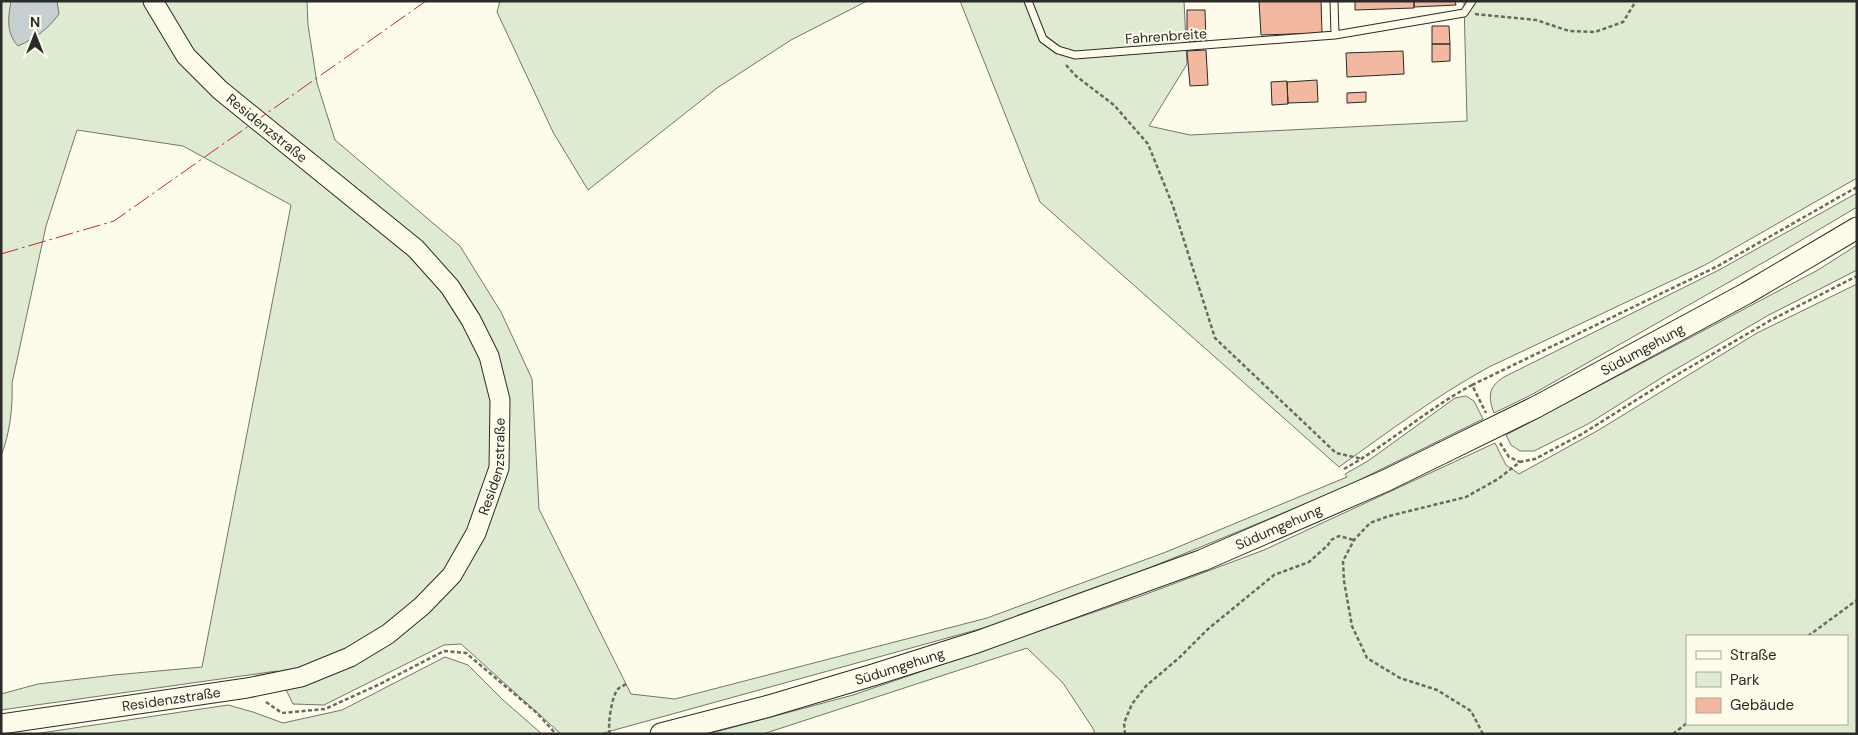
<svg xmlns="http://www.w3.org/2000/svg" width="1858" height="735" font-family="'DM Sans',sans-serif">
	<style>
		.green { fill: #deebd1; stroke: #74746e; fill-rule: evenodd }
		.water { fill: #c7d0d0; stroke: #74746e }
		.building { fill: #f2b8a0; stroke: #2b2b2b }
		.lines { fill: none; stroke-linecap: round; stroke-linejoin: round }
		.lane-casing { stroke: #2b2b2b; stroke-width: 9 }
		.secondary-casing { stroke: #2b2b2b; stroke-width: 21 }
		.primary-casing { stroke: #2b2b2b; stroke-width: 23 }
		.path { stroke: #6a6964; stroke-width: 2.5; stroke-dasharray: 4 2.5; stroke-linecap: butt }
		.lane { stroke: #fdfbea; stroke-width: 7 }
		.secondary { stroke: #fdfbea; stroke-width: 19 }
		.primary { stroke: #fdfbea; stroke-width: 21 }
		.primary-bridge-casing { stroke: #2b2b2b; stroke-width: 23; stroke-linecap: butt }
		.primary-bridge { stroke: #fdfbea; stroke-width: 21 }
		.power { stroke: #c62828; stroke-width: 1; stroke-dasharray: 18 4 2.5 4; stroke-linecap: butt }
		.labels { text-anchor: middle; stroke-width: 4; stroke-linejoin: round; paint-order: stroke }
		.street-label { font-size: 14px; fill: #2b2b2b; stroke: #fdfbea }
	</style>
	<rect width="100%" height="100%" fill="#fdfbea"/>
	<path class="green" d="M1 1H307L308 25 317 83 335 140 460 246 501 312 532 379 539 509 631 694 675 699 987 618 1166 552 1347 477 1345 474 1368 461 1455 398 1466 396 1474 401 1483 419 1335 492 1132 575 1062 601 987 627 600 734H561L461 644 444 645 324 705 293 704 277 671 1 710V694L38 684 114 675 202 667 291 205 183 146 77 130 46 226 12 383C13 407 10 433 1 456Z
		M500 1H867L791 40 717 88 588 190 553 132 497 12Z
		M960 1H1184L1187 64 1149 126 1190 135 1467 121 1464 1H1857V178L1705 265 1489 367C1436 396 1388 432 1339 467L1040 202Z
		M1857 193V207L1773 257 1531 395 1494 413C1488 397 1488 387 1504 377L1719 270Z
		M1857 245V270L1767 316 1666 375 1588 424 1534 451H1520L1511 445 1506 435 1818 270Z
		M1857 284V734H1094V730L1063 683 1027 648 763 734H708L853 695 1141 596 1264 550 1495 443 1506 465 1519 474 1597 431 1757 333ZM1687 636H1847V724H1687Z
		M445 657 468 665 503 700 542 734H34L228 705 253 712 283 723 342 710Z"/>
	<path class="water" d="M11 1H57L59 14C48 29 36 38 18 46 6 33 8 18 11 1Z"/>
	<path class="building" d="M1259 1H1321L1322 33 1261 35Z
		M1355 1H1414V8L1355 10Z
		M1414 1H1455L1456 5 1414 7Z
		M1187 10H1205L1206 41 1187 42Z
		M1432 26H1449L1450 44H1432Z
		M1432 44H1450V61L1432 62Z
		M1206 50 1208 85 1190 86 1187 51Z
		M1403 51 1404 74 1347 77 1346 53Z
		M1317 80 1318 102 1288 103 1287 82Z
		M1287 81 1288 104 1272 105 1271 82Z
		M1366 92V102L1347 103V93Z"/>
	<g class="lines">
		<defs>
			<path id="lane" d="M1028 1 1043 39 1058 50 1075 55 1335 35 1464 13 1472 1
				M1334 1 1335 35"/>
			<g id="secondary">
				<path id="s1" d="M1 724 247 688 301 677 350 657 388 634 422 606 452 575 476 533 499 468 500 400 489 356 471 320 450 287 416 249 220 90 186 56 153 1"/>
			</g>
			<g id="primary">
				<path id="s2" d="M1536 407 1747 293 1857 228"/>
				<path id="s3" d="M661 734 769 706 873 675 977 642 1203 560 1387 480 1442 453"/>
			</g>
		</defs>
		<use href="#lane" class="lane-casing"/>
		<use href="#secondary" class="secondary-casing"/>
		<use href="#primary" class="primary-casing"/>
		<path class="path" d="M1475 14 1536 20 1569 31 1595 32 1623 22 1636 1
			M1066 65 1076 76 1114 105 1148 144 1173 206 1215 338 1336 453 1363 459
			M1472 385 1718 266 1857 187
			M1500 443 1509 457 1520 462
			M1344 469C1389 444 1427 409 1472 385L1486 413
			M1808 636 1857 600
			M266 702 282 713 325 709 380 684 444 651 466 653 537 713 556 734
			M610 734C607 726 612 695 618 689 620 687 623 686 626 684
			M1125 734 1124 723 1132 704 1146 686 1180 657 1208 629 1274 575 1309 562 1328 545 1331 540 1339 536 1354 540
			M1483 734 1471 711 1437 690 1400 678 1367 658 1352 626 1344 581 1343 561 1354 540 1370 523 1389 516 1466 497 1498 479 1520 462 1535 459 1582 434 1668 380 1771 320 1857 276
			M1673 734 1687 723"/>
		<use href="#lane" class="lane"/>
		<use href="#secondary" class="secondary"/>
		<use href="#primary" class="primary"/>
		<defs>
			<path id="primary-bridge" d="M1442 453 1536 407"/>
		</defs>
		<use href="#primary-bridge" class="primary-bridge-casing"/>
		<use href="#primary-bridge" class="primary-bridge"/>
		<path class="power" d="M1 254 114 221 426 1"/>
	</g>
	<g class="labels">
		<g class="street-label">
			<text transform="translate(1166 36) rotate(-4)" y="5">Fahrenbreite</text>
			<text transform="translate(267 128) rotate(39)" y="5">Residenzstraße</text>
			<text dy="5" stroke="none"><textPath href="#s2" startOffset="121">Südumgehung</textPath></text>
			<text dy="5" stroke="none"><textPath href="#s1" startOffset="606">Residenzstraße</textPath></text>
			<text dy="5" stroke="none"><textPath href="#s3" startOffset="652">Südumgehung</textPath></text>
			<text dy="5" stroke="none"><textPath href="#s3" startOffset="248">Südumgehung</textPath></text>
			<text dy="5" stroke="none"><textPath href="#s1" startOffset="172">Residenzstraße</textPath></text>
		</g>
	</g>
	<rect width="1858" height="735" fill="none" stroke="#2b2b2b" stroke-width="5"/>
	<rect x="1686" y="635" width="162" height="90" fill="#fdfbea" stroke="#a9a89e"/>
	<rect x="1696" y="651" width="25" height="8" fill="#fdfbea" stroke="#a9a89e"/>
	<text x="1730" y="660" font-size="15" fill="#2b2b2b">Straße</text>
	<rect x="1696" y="672" width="25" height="15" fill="#deebd1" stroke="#a9a89e"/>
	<text x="1730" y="685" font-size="15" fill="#2b2b2b">Park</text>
	<rect x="1696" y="698" width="25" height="15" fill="#f2b8a0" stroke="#a9a89e"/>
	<text x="1730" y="710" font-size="15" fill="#2b2b2b">Gebäude</text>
	<g transform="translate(35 35)" stroke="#fdfbea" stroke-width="4" paint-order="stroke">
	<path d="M0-4L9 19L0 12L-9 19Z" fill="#2b2b2b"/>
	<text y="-8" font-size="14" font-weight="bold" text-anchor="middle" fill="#2b2b2b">N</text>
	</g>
</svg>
